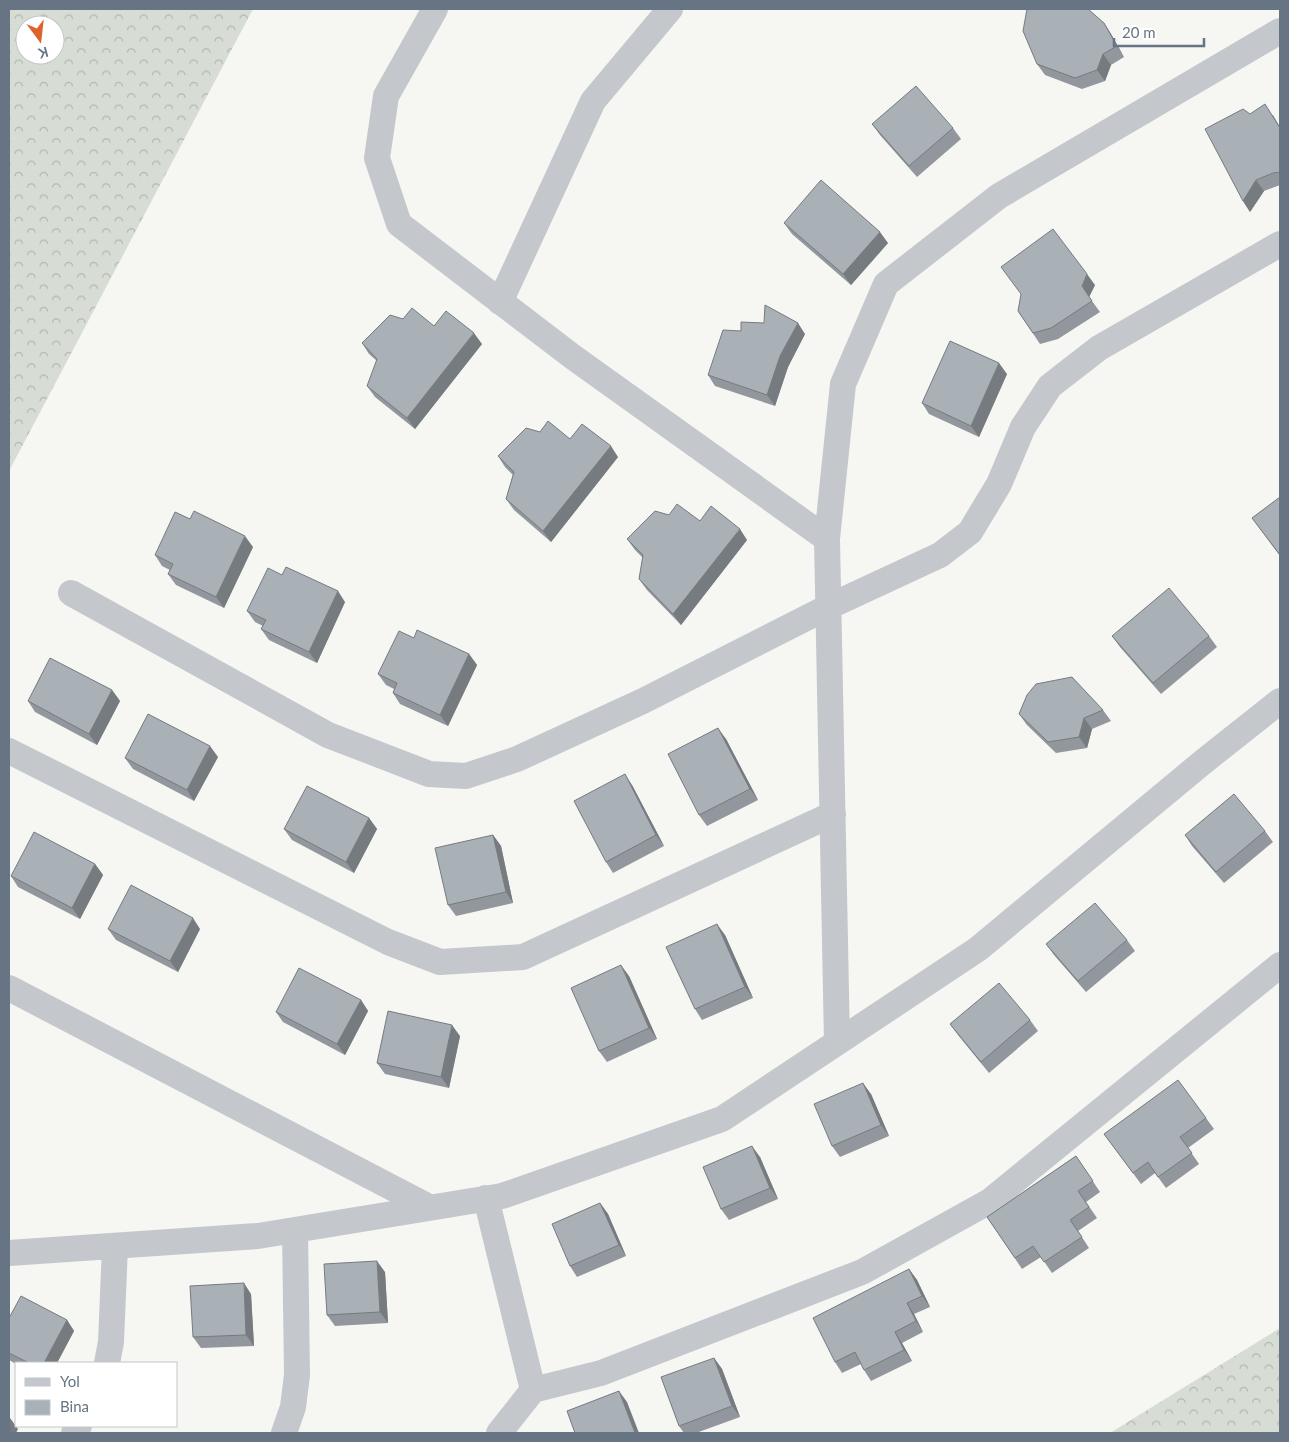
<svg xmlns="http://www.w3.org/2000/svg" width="1289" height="1442" font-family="Lato,sans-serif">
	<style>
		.forest { fill: url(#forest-crowns); fill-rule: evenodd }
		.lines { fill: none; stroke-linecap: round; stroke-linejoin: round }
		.minor { stroke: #c4c7cb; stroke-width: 26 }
		.wall { fill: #91979d }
		.shaded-wall { fill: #767b7f }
		.building { fill: #a9b0b6; stroke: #767b7f }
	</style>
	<defs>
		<pattern id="forest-crowns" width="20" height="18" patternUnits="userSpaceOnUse" patternTransform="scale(1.25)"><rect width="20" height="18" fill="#d7ddd4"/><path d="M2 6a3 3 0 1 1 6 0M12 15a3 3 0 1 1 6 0" fill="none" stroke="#b2b8b1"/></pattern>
	</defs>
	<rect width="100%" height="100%" fill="#f6f6f3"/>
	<path class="forest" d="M9 9H253L9 471ZM25 25H55V55H25Z
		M1280 1328V1433H1110Z"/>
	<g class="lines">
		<path class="minor" d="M435 9 386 96 377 158 399 224 573 357 827 539
			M500 302 593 101 670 9
			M71 593 328 735 429 774 466 776 517 759 643 701 828 607 940 555 970 532 999 484 1023 427 1050 386 1099 348 1280 244
			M9 751 388 942 440 962 523 957 833 814
			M9 988 429 1207
			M837 1042 827 539 843 384 886 284 999 196 1280 31
			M486 1198 533 1390 499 1433
			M9 1253 258 1236 502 1196 722 1119 978 949 1203 762 1280 701
			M107 1363 111 1342 115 1246
			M533 1390 601 1373 862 1272 990 1201 1280 965
			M74 1433 79 1426
			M284 1433 293 1407 297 1375 295 1230"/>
	</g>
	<path class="wall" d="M1104 23 1111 34 1124 57 1111 65 1105 81 1082 89 1045 75 1037 64Z
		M1250 114 1273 115 1280 127V185L1264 191 1250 212 1243 201Z
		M872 124 953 128 961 139 917 177 880 135Z
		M784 223 888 243 851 285 792 234Z
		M1095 285 1089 297 1100 312 1058 339 1040 344 1018 311Z
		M403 319 434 326 482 344 415 429 375 397 367 386 377 361 369 354 362 343Z
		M805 334 788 367 775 406 715 386 708 375Z
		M1007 374 979 437 929 414 922 403Z
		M540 432 570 439 618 457 551 542 514 510 506 499 513 475 505 467 498 456Z
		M1280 497V556L1252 518Z
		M669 515 700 521 747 540 681 625 647 590 639 579 643 558 635 550 627 539Z
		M253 547 224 608 176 585 168 574 170 570 162 566 155 555Z
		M345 602 317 663 269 640 261 629 263 626 255 622 247 611Z
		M1112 636H1209L1217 647 1161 694 1120 647Z
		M414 638 469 654 477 665 448 726 400 704 393 693 394 689 386 685 378 674Z
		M112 690 120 701 97 745 35 712 28 701Z
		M1103 710 1111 721 1092 729 1087 748 1056 753 1027 725 1019 714Z
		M726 739 758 800 707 826 699 815Z
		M218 757 194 801 133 769 125 758Z
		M632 785 664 846 613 873 606 862Z
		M369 818 377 829 354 873 292 840 284 829Z
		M1265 831 1273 842 1224 883 1192 846 1185 835Z
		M493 835 501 846 513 903 456 916 448 905Z
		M95 864 103 875 80 919 18 887 11 876Z
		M108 929H200L178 972 116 940Z
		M725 935 753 998 702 1020 695 1009Z
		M1127 940 1135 951 1086 992 1054 955 1046 944Z
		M629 976 657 1039 607 1062 599 1051Z
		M361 1000 368 1011 345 1055 283 1022 276 1012Z
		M1030 1020 1038 1031 989 1073 958 1035 950 1024Z
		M460 1036 449 1088 385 1074 377 1063Z
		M871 1094 889 1136 840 1157 832 1146Z
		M1206 1118 1214 1129 1188 1148 1199 1164 1166 1188 1155 1173 1141 1184 1104 1134Z
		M1076 1156 1100 1192 1086 1202 1097 1218 1078 1231 1089 1248 1052 1273 1041 1257 1022 1269 987 1217Z
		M760 1157 778 1199 729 1220 721 1209Z
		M600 1203 608 1214 626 1256 577 1277 570 1266Z
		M909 1269 917 1280 930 1307 914 1314 923 1332 902 1343 912 1361 871 1381 864 1370 861 1364 842 1373 835 1362Z
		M385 1272 388 1323 335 1326 327 1315Z
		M251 1294 254 1346 201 1348 193 1337Z
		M9 1318 67 1320 74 1331 57 1363 16 1364 9 1360Z
		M714 1358 722 1369 740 1417 696 1433H684L679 1426Z"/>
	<path class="shaded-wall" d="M1104 23 1111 34 1124 57 1117 46Z
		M1103 54 1111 65 1105 81 1097 70Z
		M1256 180 1264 191 1250 212 1243 201Z
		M880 232 888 243 851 285 843 274Z
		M1087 274 1095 285 1089 297 1082 286Z
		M798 323 805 334 788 367 775 406 767 395 780 356Z
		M474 333 482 344 415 429 407 418Z
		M999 363 1007 374 979 437 971 426Z
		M611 446 618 457 551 542 543 531Z
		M740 529 747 540 681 625 673 614Z
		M245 536 253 547 224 608 216 597Z
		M338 591 345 602 317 663 309 652Z
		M469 654 477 665 448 726 440 715Z
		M112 690 120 701 97 745 89 734Z
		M1084 718 1092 729 1087 748 1079 737Z
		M718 728 726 739 758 800 750 789Z
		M210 746 218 757 194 801 187 790Z
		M625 774 632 785 664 846 656 835Z
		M369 818 377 829 354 873 346 862Z
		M493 835 501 846 513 903 506 892Z
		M95 864 103 875 80 919 72 908Z
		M193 918 200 929 178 972 170 961Z
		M717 924 725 935 753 998 745 987Z
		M621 965 629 976 657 1039 649 1028Z
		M361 1000 368 1011 345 1055 337 1044Z
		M452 1025 460 1036 449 1088 441 1077Z
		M863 1083 871 1094 889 1136 881 1125Z
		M752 1146 760 1157 778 1199 770 1188Z
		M600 1203 608 1214 626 1256 619 1245Z
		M377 1261 385 1272 388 1323 380 1312Z
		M909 1269 917 1280 930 1307 922 1296Z
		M244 1283 251 1294 254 1346 246 1335Z
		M907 1303 914 1314 923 1332 916 1321Z
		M67 1320 74 1331 57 1363H44Z
		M895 1332 902 1343 912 1361 904 1350Z
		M714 1358 722 1369 740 1417 732 1406Z
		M619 1391 627 1402 639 1433H635Z
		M10 1418 18 1429 16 1433H9V1420Z"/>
	<path class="building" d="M1027 9H1088L1104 23 1117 46 1103 54 1097 70 1075 78 1037 64 1023 31Z
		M916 86 953 128 909 166 872 124Z
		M1265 104 1280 128V172L1273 173 1256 180 1243 201 1205 129 1243 109 1250 114Z
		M821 180 880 232 843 274 784 223Z
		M1053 229 1087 274 1082 286 1092 301 1051 328 1033 333 1018 311 1021 294 1001 267Z
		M765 305 798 323 780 356 767 395 708 375 723 330 741 331V322L764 323Z
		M412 308 434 326 446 311 474 333 407 418 367 386 377 359 362 343 390 315 403 319Z
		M950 341 999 363 971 426 922 403Z
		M548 421 570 439 582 424 611 446 543 531 506 499 514 472 498 456 526 428 540 432Z
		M1280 497V555L1252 518Z
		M677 504 700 521 711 506 740 529 673 614 639 579 643 555 627 539 655 511 669 515Z
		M194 511 245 536 216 597 168 574 173 564 155 555 175 512 190 519Z
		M286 567 338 591 309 652 261 629 266 620 247 611 268 568 282 575Z
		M1169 588 1209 636 1153 683 1112 636Z
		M417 630 469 654 440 715 393 693 397 683 378 674 399 631 414 638Z
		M50 658 112 690 89 734 28 701Z
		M1072 677 1103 710 1084 718 1079 737 1048 742 1019 714 1027 695 1036 684Z
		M148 714 210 746 187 790 125 758Z
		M718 728 750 789 699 815 668 754Z
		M625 774 656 835 606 862 574 801Z
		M307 786 369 818 346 862 284 829Z
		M1234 794 1265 831 1216 872 1185 835Z
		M34 832 95 864 72 908 11 876Z
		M493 835 506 892 448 905 435 848Z
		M131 885 193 918 170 961 108 929Z
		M1095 903 1127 940 1078 981 1046 944Z
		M717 924 745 987 695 1009 666 947Z
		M621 965 649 1028 599 1051 571 988Z
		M299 968 361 1000 337 1044 276 1012Z
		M999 983 1030 1020 981 1062 950 1024Z
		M388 1011 452 1025 441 1077 377 1063Z
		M1178 1080 1206 1118 1180 1137 1192 1153 1158 1177 1148 1162 1133 1173 1104 1134Z
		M863 1083 881 1125 832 1146 814 1104Z
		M752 1146 770 1188 721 1209 703 1167Z
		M1076 1156 1093 1181 1078 1191 1089 1207 1070 1220 1082 1237 1044 1262 1033 1246 1015 1258 987 1217Z
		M600 1203 619 1245 570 1266 552 1224Z
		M377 1261 380 1312 327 1315 324 1264Z
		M909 1269 922 1296 907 1303 916 1321 895 1332 904 1350 864 1370 855 1352 835 1362 813 1318Z
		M244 1283 246 1335 193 1337 190 1286Z
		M21 1296 67 1320 44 1363H29L9 1353V1318Z
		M714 1358 732 1406 679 1426 661 1377Z
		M619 1391 635 1433H575L567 1411Z"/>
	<rect width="1289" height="1442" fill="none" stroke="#667483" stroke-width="20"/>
	<rect x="15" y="1362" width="162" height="65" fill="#ffffff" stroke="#c2c7cd"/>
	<rect x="25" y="1378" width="25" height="8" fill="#c4c7cb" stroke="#c2c7cd"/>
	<text x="60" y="1387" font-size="15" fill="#667483">Yol</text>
	<rect x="25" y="1400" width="25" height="15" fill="#a9b0b6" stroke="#c2c7cd"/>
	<text x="60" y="1412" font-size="15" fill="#667483">Bina</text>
	<g transform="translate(40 40) rotate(165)"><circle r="24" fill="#ffffff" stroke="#c2c7cd"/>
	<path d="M0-4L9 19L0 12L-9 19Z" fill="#de622b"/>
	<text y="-8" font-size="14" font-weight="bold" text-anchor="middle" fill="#667483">K</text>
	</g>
	<path d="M1114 38v8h90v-8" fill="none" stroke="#667483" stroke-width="2.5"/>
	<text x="1122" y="38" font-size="15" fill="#667483" stroke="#ffffff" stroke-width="4" paint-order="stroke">20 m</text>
</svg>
